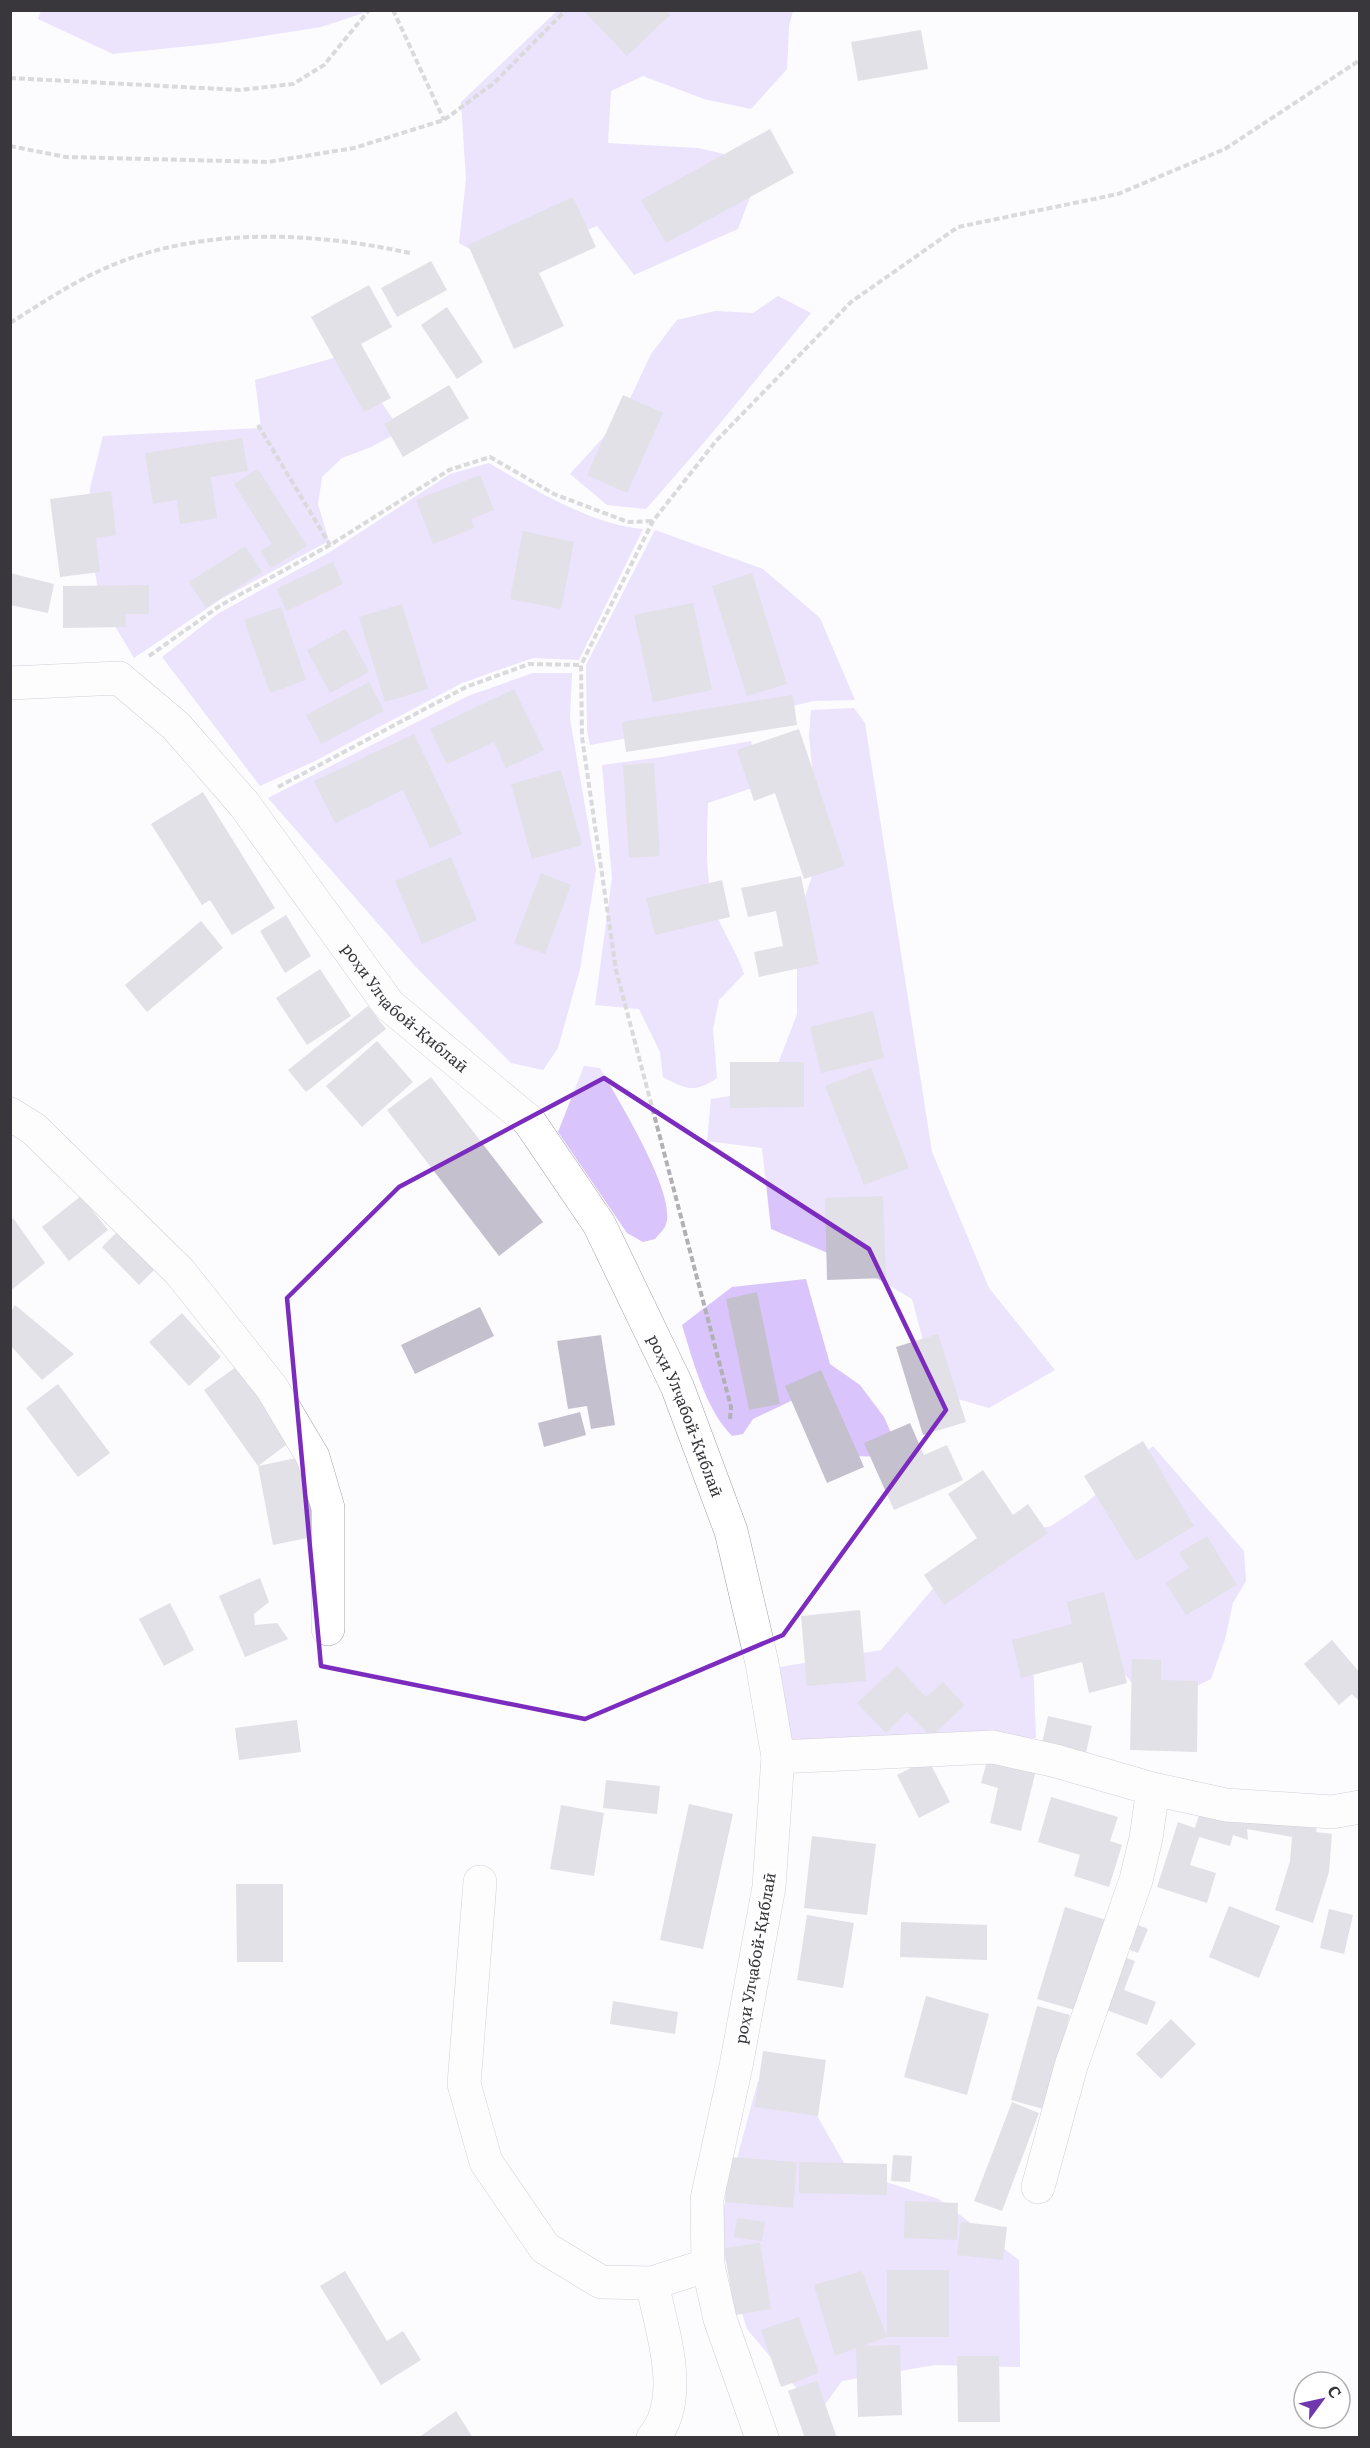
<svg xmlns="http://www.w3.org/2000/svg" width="1370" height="2448" font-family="Literata,serif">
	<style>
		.green { fill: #d9c5fb }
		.building { fill: #c5c0ce }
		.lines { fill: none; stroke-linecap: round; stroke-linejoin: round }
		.minor-casing { stroke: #a29daa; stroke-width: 34 }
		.tertiary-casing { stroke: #a29daa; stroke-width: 34 }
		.path { stroke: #b2b0b4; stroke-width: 4; stroke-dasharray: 6 3; stroke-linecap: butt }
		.minor { stroke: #fff; stroke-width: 33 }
		.tertiary { stroke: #fff; stroke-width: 33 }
		.marked { fill: none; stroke: #7b2cbf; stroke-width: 4.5; stroke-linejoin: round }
		.labels { text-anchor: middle; stroke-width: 6; stroke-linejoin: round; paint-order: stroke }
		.street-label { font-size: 16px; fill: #39373c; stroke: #fff }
	</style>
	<rect width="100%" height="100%" fill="#fcfbfe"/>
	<path class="green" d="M41 11V10L370 11 321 27 219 43 113 54 38 19Z
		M557 11H793L789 26 787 69 751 109 704 99 643 76 611 91 608 143 698 148 763 163 738 229 634 275 597 226 498 265 459 243 466 179 461 102Z
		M778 296 811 313 707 439 646 509 607 505 570 474 621 418 651 354 677 320 715 311 753 313Z
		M348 354 401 431 371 447 342 458 322 477 318 504 329 541 221 599 134 658 100 601 88 531 90 488 103 436 261 428 255 380Z
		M489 463C533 489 592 525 643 529L579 660 533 658 462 683 315 761 260 786 162 657 219 613 330 552 450 474Z
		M655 530 763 569 820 618 855 700 813 701 760 714 590 745 587 730 586 665Z
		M533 673H572L570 719 596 870 580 969 558 1048 543 1070 511 1063 415 966 268 798 468 696Z
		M854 708 865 723 932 1152 989 1288 1055 1370 989 1408 937 1393 912 1299 849 1262 771 1229 762 1148 707 1141 711 1099 768 1090 797 1014V920L820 853 809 735 811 710Z
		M751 741 761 785 708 803C707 839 704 874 715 910 722 932 737 951 744 974L719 1000 713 1029 717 1078C694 1094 685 1089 663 1077L660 1052 639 1009 595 1005 612 878 602 765 662 757Z
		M584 1066 600 1068C617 1098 677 1194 666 1224 665 1229 658 1235 655 1239L643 1242 627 1233 558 1132Z
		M806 1279 830 1364 860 1385 884 1417 902 1457 843 1456 814 1390 753 1419 743 1434 732 1436C706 1410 693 1361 682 1325L732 1287Z
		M1153 1446 1244 1551 1246 1581 1233 1603 1225 1639 1211 1679 1153 1707 1088 1632 1033 1660 1036 1738 785 1747 780 1667 881 1650 947 1572 1025 1532 1051 1526 1086 1503Z
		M758 2081 808 2100 848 2170 939 2199 1019 2260 1020 2367 935 2365 842 2381 818 2414 747 2329 724 2256 722 2214Z"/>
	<path class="building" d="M583 10H665L670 15 627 56Z
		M921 30 928 69 858 81 851 42Z
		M770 129 794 173 666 243 641 200Z
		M573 197 596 247 539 273 564 326 514 349 468 245Z
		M431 261 447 290 397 317 381 288Z
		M369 285 392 327 361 344 391 398 364 412 311 317Z
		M447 307 483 362 457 379 421 325Z
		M449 385 469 418 403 457 384 424Z
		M623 395 663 413 627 493 587 475Z
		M242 438 248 471 211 477 217 518 180 524 177 500 153 504 145 453Z
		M258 469 307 546 271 568 260 551 272 544 234 484Z
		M480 475 494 510 471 519 474 528 433 544 416 500Z
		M111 491 116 535 96 538 100 572 60 577 50 499Z
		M523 531 574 542 561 609 510 599Z
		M245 546 262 572 206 608 189 582Z
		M333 562 343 584 287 611 276 589Z
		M10 573 54 584 48 613 10 605Z
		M752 573 787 684 747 696 712 586Z
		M149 585V614H125L126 627 63 628V586Z
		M693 603 712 690 653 702 634 615Z
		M402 604 428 689 385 702 359 617Z
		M281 607 306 680 270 693 244 620Z
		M346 629 369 672 330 693 307 650Z
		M369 682 384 711 321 744 306 715Z
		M514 689 544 750 506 768 494 742 447 764 430 729Z
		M793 695 797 725 626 752 622 722Z
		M799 729 845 866 804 879 775 793 754 801 737 750Z
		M414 734 462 834 430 848 403 790 335 823 314 781Z
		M654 763 660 856 629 858 623 765Z
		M561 770 582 845 532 859 511 784Z
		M203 792 275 908 232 935 210 900 202 905 151 824Z
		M451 857 477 920 422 944 395 881Z
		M541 873 571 885 545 954 514 943Z
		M801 876 819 964 759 977 754 952 783 946 776 911 748 917 741 888Z
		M722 880 730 917 655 935 646 898Z
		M286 915 311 956 285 973 260 931Z
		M201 921 223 948 147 1012 125 985Z
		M320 969 351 1016 307 1045 276 998Z
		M368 1006 386 1029 306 1092 288 1070Z
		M873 1011 884 1058 821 1073 810 1027Z
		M377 1041 413 1082 362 1127 326 1086Z
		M730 1062H804V1107L730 1108Z
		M871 1068 909 1168 864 1185 825 1086Z
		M431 1077 543 1222 499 1256 387 1110Z
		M81 1196 108 1230 69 1261 42 1227Z
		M883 1196 886 1278 827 1280 825 1198Z
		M13 1218 45 1263 10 1291V1221Z
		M122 1227 159 1265 139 1285 102 1247Z
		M757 1292 780 1404 749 1410 726 1299Z
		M15 1305 74 1354 42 1380 10 1345V1313Z
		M480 1307 494 1336 415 1374 401 1345Z
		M182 1313 221 1357 189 1386 149 1342Z
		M938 1334 966 1422 923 1435 896 1347Z
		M601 1335 615 1425 591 1429 587 1406 568 1409 557 1341Z
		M236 1367 290 1442 258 1466 306 1456 322 1535 273 1545 258 1466 204 1390Z
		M821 1370 864 1467 827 1483 785 1386Z
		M58 1384 110 1453 78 1477 26 1408Z
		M580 1412 586 1435 544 1447 538 1423Z
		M910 1423 924 1455 947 1445 963 1480 894 1510 864 1443Z
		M1143 1441 1194 1526 1136 1561 1084 1476Z
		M983 1470 1013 1515 1028 1504 1048 1533 944 1605 924 1575 977 1538 948 1494Z
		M1207 1536 1237 1585 1186 1615 1166 1583 1189 1568 1179 1553Z
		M260 1578 269 1602 254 1614 255 1625 277 1623 288 1639 245 1657 219 1596Z
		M1104 1592 1127 1683 1089 1693 1082 1662 1021 1678 1012 1640 1072 1624 1067 1602Z
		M170 1603 194 1650 164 1666 139 1619Z
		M860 1610 866 1681 807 1686 801 1616Z
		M1332 1640 1360 1673V1702L1352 1694 1339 1705 1304 1664Z
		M1132 1659 1161 1660V1680L1198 1681 1197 1752 1130 1750Z
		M897 1666 926 1697 943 1682 965 1705 931 1737 907 1712 886 1733 857 1703Z
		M1048 1716 1092 1726 1085 1757 1041 1748Z
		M297 1720 301 1752 239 1760 235 1728Z
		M989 1754 1037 1766 1021 1831 990 1823 998 1788 981 1783Z
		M928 1759 950 1802 919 1818 897 1775Z
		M606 1780 660 1786 657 1814 603 1808Z
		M1051 1797 1118 1817 1110 1841 1122 1845 1109 1887 1074 1876 1080 1855 1038 1842Z
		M689 1804 733 1814 703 1949 660 1940Z
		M561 1805 604 1813 594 1876 550 1869Z
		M1202 1805 1318 1821 1316 1832 1332 1834 1329 1872 1313 1923 1275 1910 1290 1861 1292 1837 1247 1829 1248 1840 1233 1835 1230 1846 1199 1837 1190 1865 1216 1873 1207 1903 1157 1887 1178 1822 1195 1828Z
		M812 1836 876 1844 867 1915 804 1908Z
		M236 1884H283V1962H237Z
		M1229 1906 1280 1926 1259 1978 1209 1957Z
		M1065 1907 1106 1920 1078 2011 1037 1999Z
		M1329 1909 1353 1915 1344 1954 1320 1948Z
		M807 1915 854 1923 843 1988 797 1980Z
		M1126 1920 1148 1929 1138 1953 1116 1944Z
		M901 1922 987 1925V1960L900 1957Z
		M1113 1953 1135 1961 1124 1990 1156 2002 1147 2025 1093 2005Z
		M926 1996 989 2014 967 2095 904 2077Z
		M613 2001 678 2012 675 2034 610 2024Z
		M1037 2006 1070 2015 1043 2109 1011 2100Z
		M1171 2019 1196 2044 1161 2079 1136 2054Z
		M763 2051 826 2060 818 2116 755 2107Z
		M1012 2102 1039 2113 1002 2211 974 2201Z
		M893 2155 912 2156 910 2182 891 2181Z
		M728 2157 797 2162 793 2208 725 2202Z
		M799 2162 887 2164V2195L799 2193Z
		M905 2201 958 2203 957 2240 904 2238Z
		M737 2218 765 2222 762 2241 734 2237Z
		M961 2222 1007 2227 1003 2260 957 2255Z
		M760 2243 771 2309 735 2315 724 2248Z
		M887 2270H949V2337H887L862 2346 900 2345 902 2415 858 2417 856 2348 835 2356 814 2285 862 2271 887 2337Z
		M345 2271 387 2341 403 2331 421 2360 381 2385 320 2286Z
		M799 2317 819 2373 781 2387 761 2330Z
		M957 2356H999L1000 2422H958Z
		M817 2381 837 2438H805L788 2391Z
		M456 2411 473 2438H418Z"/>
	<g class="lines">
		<defs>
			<path id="minor" d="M10 1114 34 1129 180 1272 272 1388 313 1457 328 1508V1629
				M778 1757 993 1747 1056 1761 1153 1789 1226 1805 1332 1812 1360 1807
				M480 1882 464 2084 486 2162 545 2248 601 2282 652 2283 708 2265
				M1038 2187 1071 2066 1136 1880 1146 1838 1153 1789
				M652 2283C661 2328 687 2398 653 2438"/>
			<g id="tertiary">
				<path id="s1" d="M10 683 119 678 176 726 244 804 389 1005 529 1121 599 1224 677 1386 731 1531 762 1663 778 1757 769 1887 736 2066 707 2199 708 2265 720 2319 762 2438"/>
			</g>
		</defs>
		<use href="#minor" class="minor-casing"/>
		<use href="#tertiary" class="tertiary-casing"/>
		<path class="path" d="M393 10 444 120
			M10 78 240 90 293 84 324 65 369 10
			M10 146 66 157 268 162 354 148 444 120 494 83 566 10
			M10 323C39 305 67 286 97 272 193 226 309 231 410 253
			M258 425 330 545
			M149 656 221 605 330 545 449 470 490 457 554 494 628 522 652 521
			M278 787 466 687 529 664 581 665
			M730 1419 731 1407 616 970 582 737 581 665 653 521 716 441 851 302 958 227 1118 194 1225 149 1360 60"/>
		<use href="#minor" class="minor"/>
		<use href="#tertiary" class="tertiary"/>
	</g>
	<path d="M0 0H1370V2448H0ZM604 1078 869 1249 946 1410 783 1635 585 1719 321 1666 287 1298 399 1187Z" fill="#fcfbfe" fill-opacity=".55" fill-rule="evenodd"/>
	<path class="marked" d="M604 1078 869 1249 946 1410 783 1635 585 1719 321 1666 287 1298 399 1187Z"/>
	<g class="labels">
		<g class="street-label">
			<text dy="6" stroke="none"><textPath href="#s1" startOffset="548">роҳи Улҷабой-Қиблаӣ</textPath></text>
			<text dy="6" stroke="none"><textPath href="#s1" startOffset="1052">роҳи Улҷабой-Қиблаӣ</textPath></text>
			<text transform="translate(755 1958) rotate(-80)" y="6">роҳи Улҷабой-Қиблаӣ</text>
		</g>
	</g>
	<rect width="1370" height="2448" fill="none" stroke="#39373c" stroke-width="24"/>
	<g transform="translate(1322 2400) rotate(57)"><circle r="28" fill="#ffffff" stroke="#b0afb1" stroke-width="1.5"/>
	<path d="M0-4.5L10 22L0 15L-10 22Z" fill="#7038ae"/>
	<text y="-9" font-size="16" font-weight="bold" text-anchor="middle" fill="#39373c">С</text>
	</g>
</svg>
